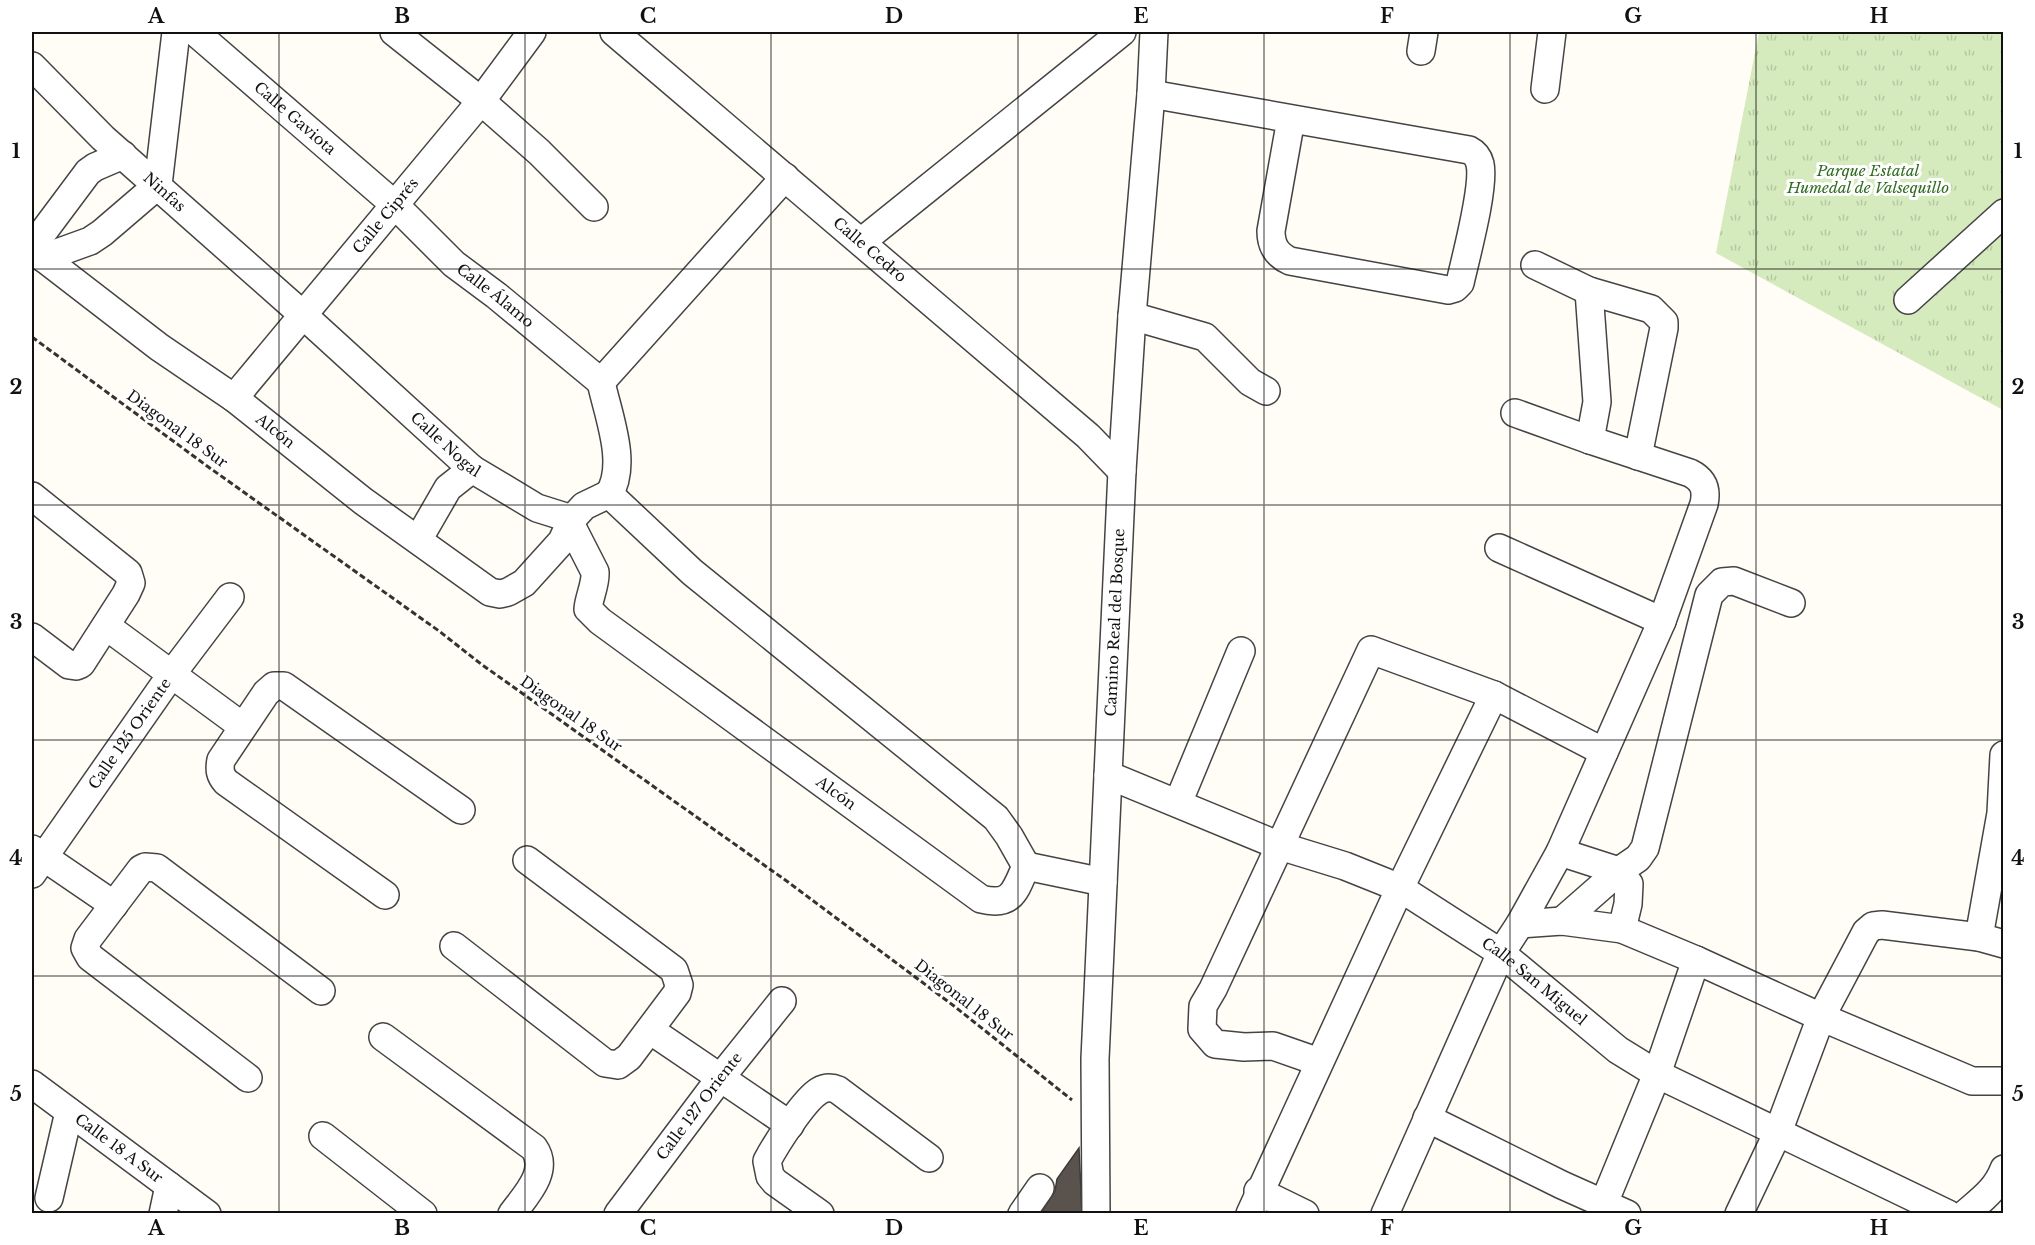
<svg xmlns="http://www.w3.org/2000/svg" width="2035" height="1245" font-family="'Libre Baskerville',serif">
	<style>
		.park { fill: url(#park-tufts) }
		.building { fill: #5a524d; stroke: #3f3936; stroke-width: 1.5 }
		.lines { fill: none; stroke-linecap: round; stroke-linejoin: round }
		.minor-casing { stroke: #444; stroke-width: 30 }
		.path { stroke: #333; stroke-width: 3; stroke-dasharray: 6 3; stroke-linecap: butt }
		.minor { stroke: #fff; stroke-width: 27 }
		.grid { fill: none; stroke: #111; stroke-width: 1.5; stroke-opacity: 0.55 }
		.labels { text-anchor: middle; stroke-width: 6; stroke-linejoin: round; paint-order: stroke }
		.street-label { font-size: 15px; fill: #111; stroke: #fff }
		.park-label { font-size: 15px; font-style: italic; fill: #2f6b1f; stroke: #fff }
		.neatline { fill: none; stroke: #111; stroke-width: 2 }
		.grid-label { font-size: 20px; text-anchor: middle; font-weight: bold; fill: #111 }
	</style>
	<defs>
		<pattern id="park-tufts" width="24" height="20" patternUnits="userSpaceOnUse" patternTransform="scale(1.5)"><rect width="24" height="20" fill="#d5ebbd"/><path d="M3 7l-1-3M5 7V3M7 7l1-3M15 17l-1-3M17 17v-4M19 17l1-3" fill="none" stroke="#b6c8a1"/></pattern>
	</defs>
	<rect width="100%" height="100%" fill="#fffdf5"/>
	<path class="park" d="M1759 32H2003V410L1716 253Z"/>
	<path class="building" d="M1079 1148 1082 1214H1040L1055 1191 1057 1179Z"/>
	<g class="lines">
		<defs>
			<g id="minor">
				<path id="s1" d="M195 32 395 205 454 264 497 296 601 382"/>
				<path d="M394 32 481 101 539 152 594 207"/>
				<path id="s2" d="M614 32 1088 436 1122 471"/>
				<path d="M1421 51 1424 32"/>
				<path id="s3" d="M32 66 103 138 302 314 472 469 537 508 572 519 584 506 609 494"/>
				<path d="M1545 89 1552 32"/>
				<path d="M1151 94 1469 150C1475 153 1478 156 1480 164 1485 187 1466 256 1460 283L1455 288 1448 290 1290 261C1277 255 1271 246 1271 231L1291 119"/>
				<path d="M861 242 1122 32"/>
				<path d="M32 247 88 172 95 167 123 155"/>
				<path id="s4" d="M32 249 159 347 234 398 363 501 490 592 500 594 508 592 524 583 562 541 572 519"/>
				<path d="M43 258 90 241 102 233 158 185 176 32"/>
				<path d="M1535 265 1589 291 1651 309 1664 322V328L1638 456"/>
				<path d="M1589 291 1597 402 1590 440"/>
				<path d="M1908 300 2004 213"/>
				<path d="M1132 316 1205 337 1250 382 1266 391"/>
				<path d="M601 382 785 177"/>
				<path d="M601 382C608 415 628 464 609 494"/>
				<path id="s5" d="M234 398 481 101 532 32"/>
				<path d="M609 494 692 572 996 818 1009 836 1026 866"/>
				<path d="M32 496 128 573 131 583 126 594 81 664 76 666 69 665 32 637"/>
				<path id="s6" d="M570 523 595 572C596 584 589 597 588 609L600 621 981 899C1012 907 1015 891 1026 866L1103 882"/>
				<path d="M418 540 448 488 472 469"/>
				<path d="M1499 548 1662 621"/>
				<path d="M106 626 242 726"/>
				<path id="s7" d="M1108 775 1280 846 1345 866 1400 888 1501 953 1618 1050 1657 1074 1948 1214"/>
				<path d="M1178 803 1241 651"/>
				<path d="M32 849 114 905"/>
				<path d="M1560 852 1619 871 1629 884 1628 904 1622 929"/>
				<path id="s8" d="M32 874 171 675 230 597"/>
				<path d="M385 895 226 782C220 775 219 770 221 760L266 693 274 686H284L461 810"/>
				<path d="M1562 921 1619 871 1638 858 1645 848 1709 595 1722 582 1734 581 1791 603"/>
				<path d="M1520 924 1562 921 1622 929 1696 960 1821 1017 1972 1081H2004"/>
				<path d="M1979 937 2001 813 2004 755"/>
				<path d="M454 946 605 1063 618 1065 629 1057 677 993 679 985 674 970 527 860"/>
				<path d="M650 1030 790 1125"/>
				<path d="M383 1037 534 1148C550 1171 526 1195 512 1214"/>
				<path d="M1319 1062 1273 1046 1244 1047 1215 1044 1202 1029 1203 1006 1213 989 1371 650 1494 695 1604 752"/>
				<path d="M248 1078 90 957 85 948 88 939 141 869 145 867 157 868 321 991"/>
				<path id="s9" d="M32 1084 207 1214"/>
				<path d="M1427 1118 1562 1185 1627 1214"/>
				<path d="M323 1136 423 1214"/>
				<path d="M1258 1191 1305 1214"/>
				<path d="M49 1198 69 1112"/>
				<path d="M1604 1203 1657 1074 1696 960"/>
				<path d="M163 1214 169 1186"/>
				<path id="s10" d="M618 1214 721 1077 782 1001"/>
				<path d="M820 1214 775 1182 770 1176 767 1161C776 1144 804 1100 819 1091 826 1087 831 1087 838 1090L929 1158"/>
				<path d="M1022 1214 1040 1188"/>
				<path id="s11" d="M1096 1214 1095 1059 1122 471 1132 316 1151 94 1154 32"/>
				<path d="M1250 1214 1400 888 1494 695"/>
				<path d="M1385 1214 1501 953 1520 924 1560 852 1662 621 1704 504C1707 490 1704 480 1690 473L1590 440 1515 413"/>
				<path d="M1739 1214 1778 1132 1821 1017 1866 932 1873 926 1882 925 1979 937 2004 944"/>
				<path d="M1965 1214C1981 1200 1996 1190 2004 1169"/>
			</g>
		</defs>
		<use href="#minor" class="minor-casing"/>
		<path class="path" d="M32 337 207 466 439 631 481 664 788 882 954 1006 1072 1100"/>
		<use href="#minor" class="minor"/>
	</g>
	<path class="grid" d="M279 32V1214M525 32V1214M771 32V1214M1018 32V1214M1264 32V1214M1510 32V1214M1756 32V1214M32 269H2004M32 505H2004M32 740H2004M32 976H2004"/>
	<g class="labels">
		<g class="street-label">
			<text dy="5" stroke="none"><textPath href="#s1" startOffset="132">Calle Gaviota</textPath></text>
			<text dy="5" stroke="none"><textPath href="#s3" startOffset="183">Ninfas</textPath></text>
			<text dy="5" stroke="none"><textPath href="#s5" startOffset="237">Calle Ciprés</textPath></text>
			<text dy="5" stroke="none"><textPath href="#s2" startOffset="336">Calle Cedro</textPath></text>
			<text dy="5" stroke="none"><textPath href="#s1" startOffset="400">Calle Álamo</textPath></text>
			<text transform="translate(177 429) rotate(36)" y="5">Diagonal 18 Sur</text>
			<text dy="5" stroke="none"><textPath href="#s4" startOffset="304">Alcón</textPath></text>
			<text dy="5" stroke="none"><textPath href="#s3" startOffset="561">Calle Nogal</textPath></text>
			<text dy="5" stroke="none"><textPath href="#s11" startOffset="592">Camino Real del Bosque</textPath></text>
			<text transform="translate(571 714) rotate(35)" y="5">Diagonal 18 Sur</text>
			<text dy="5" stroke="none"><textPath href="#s8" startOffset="171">Calle 125 Oriente</textPath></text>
			<text dy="5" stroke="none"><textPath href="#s6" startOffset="402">Alcón</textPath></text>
			<text dy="5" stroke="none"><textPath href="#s7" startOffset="477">Calle San Miguel</textPath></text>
			<text transform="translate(964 1000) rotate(38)" y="5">Diagonal 18 Sur</text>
			<text dy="5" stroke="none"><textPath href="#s10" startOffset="135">Calle 127 Oriente</textPath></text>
			<text dy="5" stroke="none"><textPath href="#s9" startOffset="108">Calle 18 A Sur</textPath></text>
		</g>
		<g class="park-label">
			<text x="1868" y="176">Parque Estatal<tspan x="1868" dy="17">Humedal de Valsequillo</tspan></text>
		</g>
	</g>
	<rect width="2035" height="1245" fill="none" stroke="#ffffff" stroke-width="66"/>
	<rect x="33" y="33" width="1969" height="1179" class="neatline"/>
	<g class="grid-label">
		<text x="156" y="23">A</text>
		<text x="402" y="23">B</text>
		<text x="648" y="23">C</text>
		<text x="894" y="23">D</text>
		<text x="1141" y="23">E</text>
		<text x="1387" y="23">F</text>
		<text x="1633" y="23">G</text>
		<text x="1879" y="23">H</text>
		<text x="16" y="158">1</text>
		<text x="2018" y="158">1</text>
		<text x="16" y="394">2</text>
		<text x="2018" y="394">2</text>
		<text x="16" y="629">3</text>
		<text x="2018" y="629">3</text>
		<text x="16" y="865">4</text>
		<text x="2018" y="865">4</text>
		<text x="16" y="1101">5</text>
		<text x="2018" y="1101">5</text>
		<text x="156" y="1235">A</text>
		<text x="402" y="1235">B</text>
		<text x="648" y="1235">C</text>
		<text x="894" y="1235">D</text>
		<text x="1141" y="1235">E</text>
		<text x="1387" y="1235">F</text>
		<text x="1633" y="1235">G</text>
		<text x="1879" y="1235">H</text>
	</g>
</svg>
